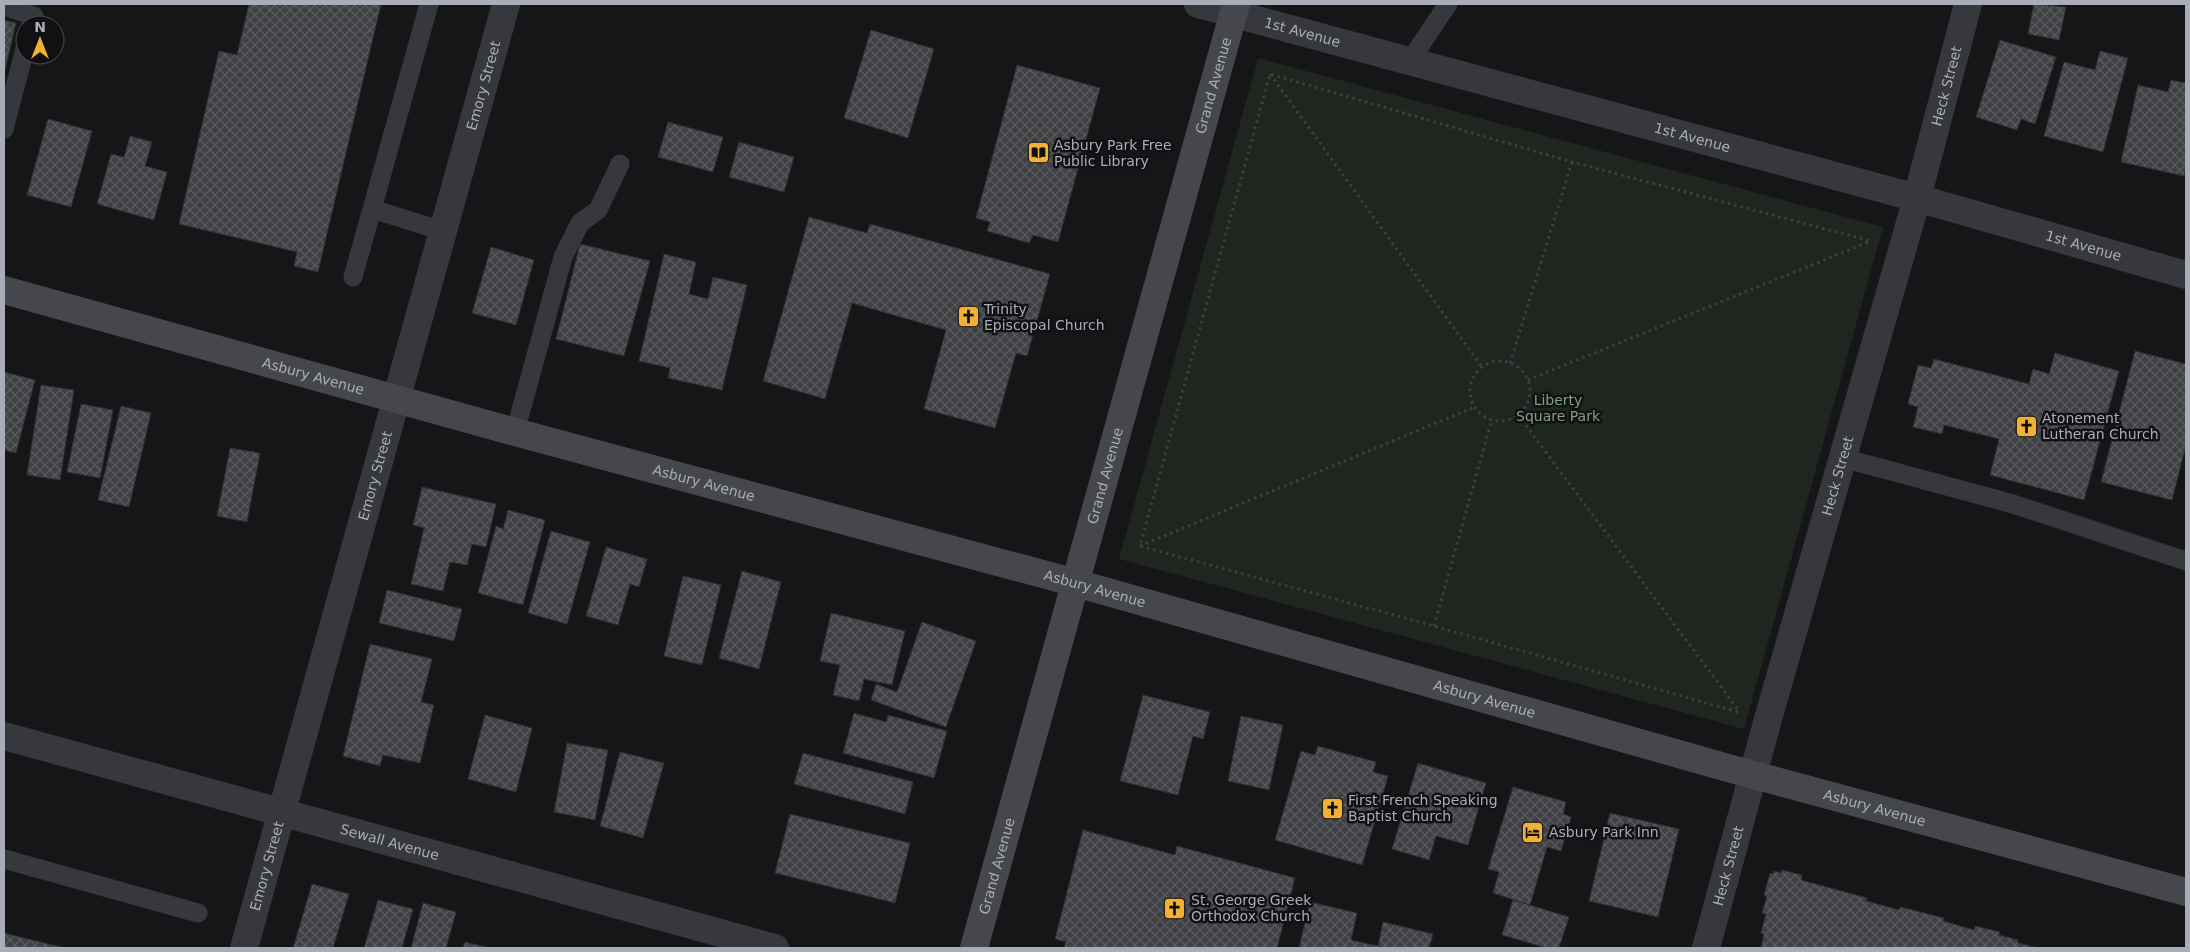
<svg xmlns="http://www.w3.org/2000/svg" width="2190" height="952" font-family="'DejaVu Sans',sans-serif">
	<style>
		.green { fill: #1e261f }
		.building { fill: url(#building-cross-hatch); stroke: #303034 }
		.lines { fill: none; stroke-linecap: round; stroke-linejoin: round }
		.path { stroke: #3d3f44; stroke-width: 3; stroke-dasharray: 2.5 4; stroke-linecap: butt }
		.lane { stroke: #37383d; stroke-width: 19 }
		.street { stroke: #37383d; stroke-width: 28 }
		.secondary { stroke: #45474d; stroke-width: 28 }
		.labels { text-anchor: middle; stroke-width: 5; stroke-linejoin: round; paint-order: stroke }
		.street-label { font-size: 14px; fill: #a8adb8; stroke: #111113 }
		.poi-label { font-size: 14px; fill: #a8adb8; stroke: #111113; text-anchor: start }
		.park-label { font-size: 14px; fill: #7fa381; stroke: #111113 }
	</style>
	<defs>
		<pattern id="building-cross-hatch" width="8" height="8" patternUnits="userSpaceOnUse" patternTransform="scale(1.25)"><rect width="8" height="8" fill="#404145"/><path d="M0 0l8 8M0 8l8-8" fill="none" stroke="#595a5e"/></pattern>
	</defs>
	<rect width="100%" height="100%" fill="#161618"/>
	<path class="green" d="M1258 58 1883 227 1744 729 1119 559Z"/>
	<path class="building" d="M249 4H381L318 272 294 266 297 252 179 224 219 51 237 55Z
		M2034 4 2066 7 2059 40 2028 34Z
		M4 20 16 23 4 74Z
		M871 30 934 49 908 138 844 118Z
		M2000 40 2056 57 2035 124 2021 119 2017 130 1976 117Z
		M2100 51 2128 58 2103 152 2044 136 2064 62 2095 70Z
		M1017 65 1100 88 1058 242 1033 235 1029 243 987 231 990 222 976 218Z
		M2171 80 2186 83V165L2184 176 2121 162 2138 85 2168 92Z
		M48 119 92 131 71 207 27 195Z
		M668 122 723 137 713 172 658 157Z
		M130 136 152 142 145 166 167 172 154 220 97 204 111 154 124 157Z
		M739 142 794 157 784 192 729 177Z
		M809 217 867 233 870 224 1050 274 1027 356 1016 353 995 428 924 409 946 330 852 303 825 399 763 381Z
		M580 244 650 261 624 356 556 339Z
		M491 247 534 260 516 325 472 313Z
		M664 254 696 262 689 294 708 299 713 277 747 285 722 390 668 378 670 368 639 361Z
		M2135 351 2186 364V445L2172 500 2101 482Z
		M2055 353 2119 371 2084 500 1990 475 1999 439 1944 425 1942 434 1913 427 1918 407 1908 404 1918 365 1931 368 1934 359 2029 384 2033 369 2049 374Z
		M4 372 35 380 16 453 4 450Z
		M41 385 74 390 60 480 27 475Z
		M81 404 113 410 100 478 67 472Z
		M121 406 151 413 129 507 98 500Z
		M230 448 260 453 247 522 217 516Z
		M422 487 496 504 486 547 472 544 467 565 450 562 443 591 411 584 424 528 413 525Z
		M508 510 545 520 523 605 478 593 496 526 503 529Z
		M551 531 590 542 567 624 528 613Z
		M606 547 647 559 639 587 630 584 618 625 586 616Z
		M742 571 781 582 759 669 719 658Z
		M683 576 721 585 702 665 664 656Z
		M387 590 462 609 454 641 379 623Z
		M831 613 905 631 892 685 864 679 859 701 833 695 840 665 820 661Z
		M922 622 976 641 946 727 871 700 876 684 897 692Z
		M370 644 432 659 421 702 434 705 420 763 383 755 380 766 343 756Z
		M1143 695 1210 712 1203 739 1193 736 1178 795 1120 781Z
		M854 713 886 722 888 715 947 731 934 778 843 753Z
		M485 715 532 728 516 792 468 779Z
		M1241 716 1283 725 1269 790 1228 781Z
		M567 743 608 750 595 820 554 812Z
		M1318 746 1376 762 1373 772 1388 776 1362 865 1275 840 1301 751 1315 755Z
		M620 752 664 763 643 838 600 826Z
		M803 753 913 782 905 814 794 784Z
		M1418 763 1486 783 1468 845 1436 836 1429 860 1392 849Z
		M1513 787 1566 802 1563 814 1571 817 1561 851 1547 847 1530 905 1493 893 1499 872 1488 869Z
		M1610 813 1679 829 1658 917 1589 901Z
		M790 814 910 843 895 903 775 873Z
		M1083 830 1175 855 1177 846 1295 878 1277 948H1064L1066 942 1055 939Z
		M1782 870 1802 875 1801 880 1867 898 1866 901 1899 910 1901 907 1944 918 1943 921 1974 930 1975 926 2000 932 1999 935 2018 940V943L2038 948H1761L1764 934 1761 933 1766 914 1762 913 1767 896 1764 895 1770 873 1773 874 1774 871 1781 873Z
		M312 884 349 894 333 948H293Z
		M378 900 413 909 402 948H364Z
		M1513 900 1569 917 1559 948H1547L1502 935Z
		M1310 902 1357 913 1351 940 1378 946 1383 922 1433 934 1429 948H1299Z
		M423 903 456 912 446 948H411Z
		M4 933 65 948H4Z
		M465 942 490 948H463Z"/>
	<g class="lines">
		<path class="path" d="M1270 74 1482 367
			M1470 391a30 30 0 1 1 60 0a30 30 0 1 1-60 0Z
			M1510 363 1572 162
			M1528 380 1871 241
			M1518 415 1739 711
			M1140 546 1475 407
			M1434 626 1492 419
			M1738 712 1434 626 1140 546 1270 74 1572 162 1871 241"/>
		<path class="lane" d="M429 4 372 209 443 231
			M4 6 34 16 31 25
			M1409 62 1448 4
			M4 129 25 49
			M353 277 372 209
			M515 432 563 257 580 223 598 210 620 164
			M1843 458 2013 504 2186 561
			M4 859 198 913"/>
		<g class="street">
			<path id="s1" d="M1198 4 1917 198 2186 275"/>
			<path id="s2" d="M4 736 775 948"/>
			<path id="s3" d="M244 948 506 4"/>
			<path id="s4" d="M1706 948 1768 719 1917 198 1968 4"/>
		</g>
		<g class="secondary">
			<path id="s5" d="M4 290 515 432 1076 583 1728 768 2186 892"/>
			<path id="s6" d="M974 948 1236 4"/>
		</g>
	</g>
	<defs>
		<symbol id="library-square" viewBox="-11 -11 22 22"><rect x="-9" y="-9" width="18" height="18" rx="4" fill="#f2b134" stroke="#111113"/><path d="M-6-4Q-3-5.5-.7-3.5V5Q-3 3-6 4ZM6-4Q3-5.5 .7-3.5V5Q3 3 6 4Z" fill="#111"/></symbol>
		<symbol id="church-square" viewBox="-11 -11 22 22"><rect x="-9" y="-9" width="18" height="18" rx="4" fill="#f2b134" stroke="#111113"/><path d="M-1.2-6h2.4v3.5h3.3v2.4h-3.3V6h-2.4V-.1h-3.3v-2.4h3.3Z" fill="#111"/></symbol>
		<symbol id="hotel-square" viewBox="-11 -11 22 22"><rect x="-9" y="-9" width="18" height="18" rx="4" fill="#f2b134" stroke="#111113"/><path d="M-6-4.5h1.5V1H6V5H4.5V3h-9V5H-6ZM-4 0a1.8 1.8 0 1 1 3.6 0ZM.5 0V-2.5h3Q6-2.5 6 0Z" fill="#111"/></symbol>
	</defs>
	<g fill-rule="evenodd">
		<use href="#library-square" x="1026" y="140" width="25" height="25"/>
		<use href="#church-square" x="956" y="304" width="25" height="25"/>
		<use href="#church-square" x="2014" y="414" width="25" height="25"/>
		<use href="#church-square" x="1320" y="796" width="25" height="25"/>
		<use href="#hotel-square" x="1520" y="820" width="25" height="25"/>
		<use href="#church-square" x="1162" y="896" width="25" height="25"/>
	</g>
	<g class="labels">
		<g class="street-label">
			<text dy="5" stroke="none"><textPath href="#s1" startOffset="108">1st Avenue</textPath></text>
			<text dy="5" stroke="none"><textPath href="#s3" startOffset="895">Emory Street</textPath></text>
			<text dy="5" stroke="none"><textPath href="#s6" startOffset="895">Grand Avenue</textPath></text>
			<text dy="5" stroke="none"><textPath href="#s4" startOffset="895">Heck Street</textPath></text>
			<text dy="5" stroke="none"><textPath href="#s1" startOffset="512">1st Avenue</textPath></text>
			<text dy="5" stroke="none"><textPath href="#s1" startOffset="918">1st Avenue</textPath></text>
			<text dy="5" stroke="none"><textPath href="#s5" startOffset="321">Asbury Avenue</textPath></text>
			<text dy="5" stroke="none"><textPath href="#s3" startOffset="490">Emory Street</textPath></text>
			<text dy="5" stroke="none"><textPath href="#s6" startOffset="490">Grand Avenue</textPath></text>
			<text dy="5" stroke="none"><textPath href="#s4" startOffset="490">Heck Street</textPath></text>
			<text dy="5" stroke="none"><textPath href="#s5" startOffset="726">Asbury Avenue</textPath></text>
			<text dy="5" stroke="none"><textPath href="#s5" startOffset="1131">Asbury Avenue</textPath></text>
			<text dy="5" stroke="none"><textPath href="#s5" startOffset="1536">Asbury Avenue</textPath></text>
			<text dy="5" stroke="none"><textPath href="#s5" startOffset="1941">Asbury Avenue</textPath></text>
			<text dy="5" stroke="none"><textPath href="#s2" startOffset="400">Sewall Avenue</textPath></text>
			<text dy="5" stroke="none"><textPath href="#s3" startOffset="85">Emory Street</textPath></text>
			<text dy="5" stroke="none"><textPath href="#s6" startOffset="85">Grand Avenue</textPath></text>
			<text dy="5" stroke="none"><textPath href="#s4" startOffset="85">Heck Street</textPath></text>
		</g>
		<g class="poi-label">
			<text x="1054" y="150">Asbury Park Free<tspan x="1054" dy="16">Public Library</tspan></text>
			<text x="984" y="314">Trinity<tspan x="984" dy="16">Episcopal Church</tspan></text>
			<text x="2042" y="423">Atonement<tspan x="2042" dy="16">Lutheran Church</tspan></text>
			<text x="1348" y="805">First French Speaking<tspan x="1348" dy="16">Baptist Church</tspan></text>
			<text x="1549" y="837">Asbury Park Inn</text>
			<text x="1191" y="905">St. George Greek<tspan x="1191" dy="16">Orthodox Church</tspan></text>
		</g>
		<g class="park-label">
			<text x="1558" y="405">Liberty<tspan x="1558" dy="16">Square Park</tspan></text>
		</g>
	</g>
	<rect width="2190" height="952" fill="none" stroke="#a8adb8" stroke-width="10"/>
	<g transform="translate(40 40)"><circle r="24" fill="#111113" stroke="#4d4f55"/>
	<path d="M0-4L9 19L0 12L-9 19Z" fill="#f2b134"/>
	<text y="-8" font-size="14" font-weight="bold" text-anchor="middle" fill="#a8adb8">N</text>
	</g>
</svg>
